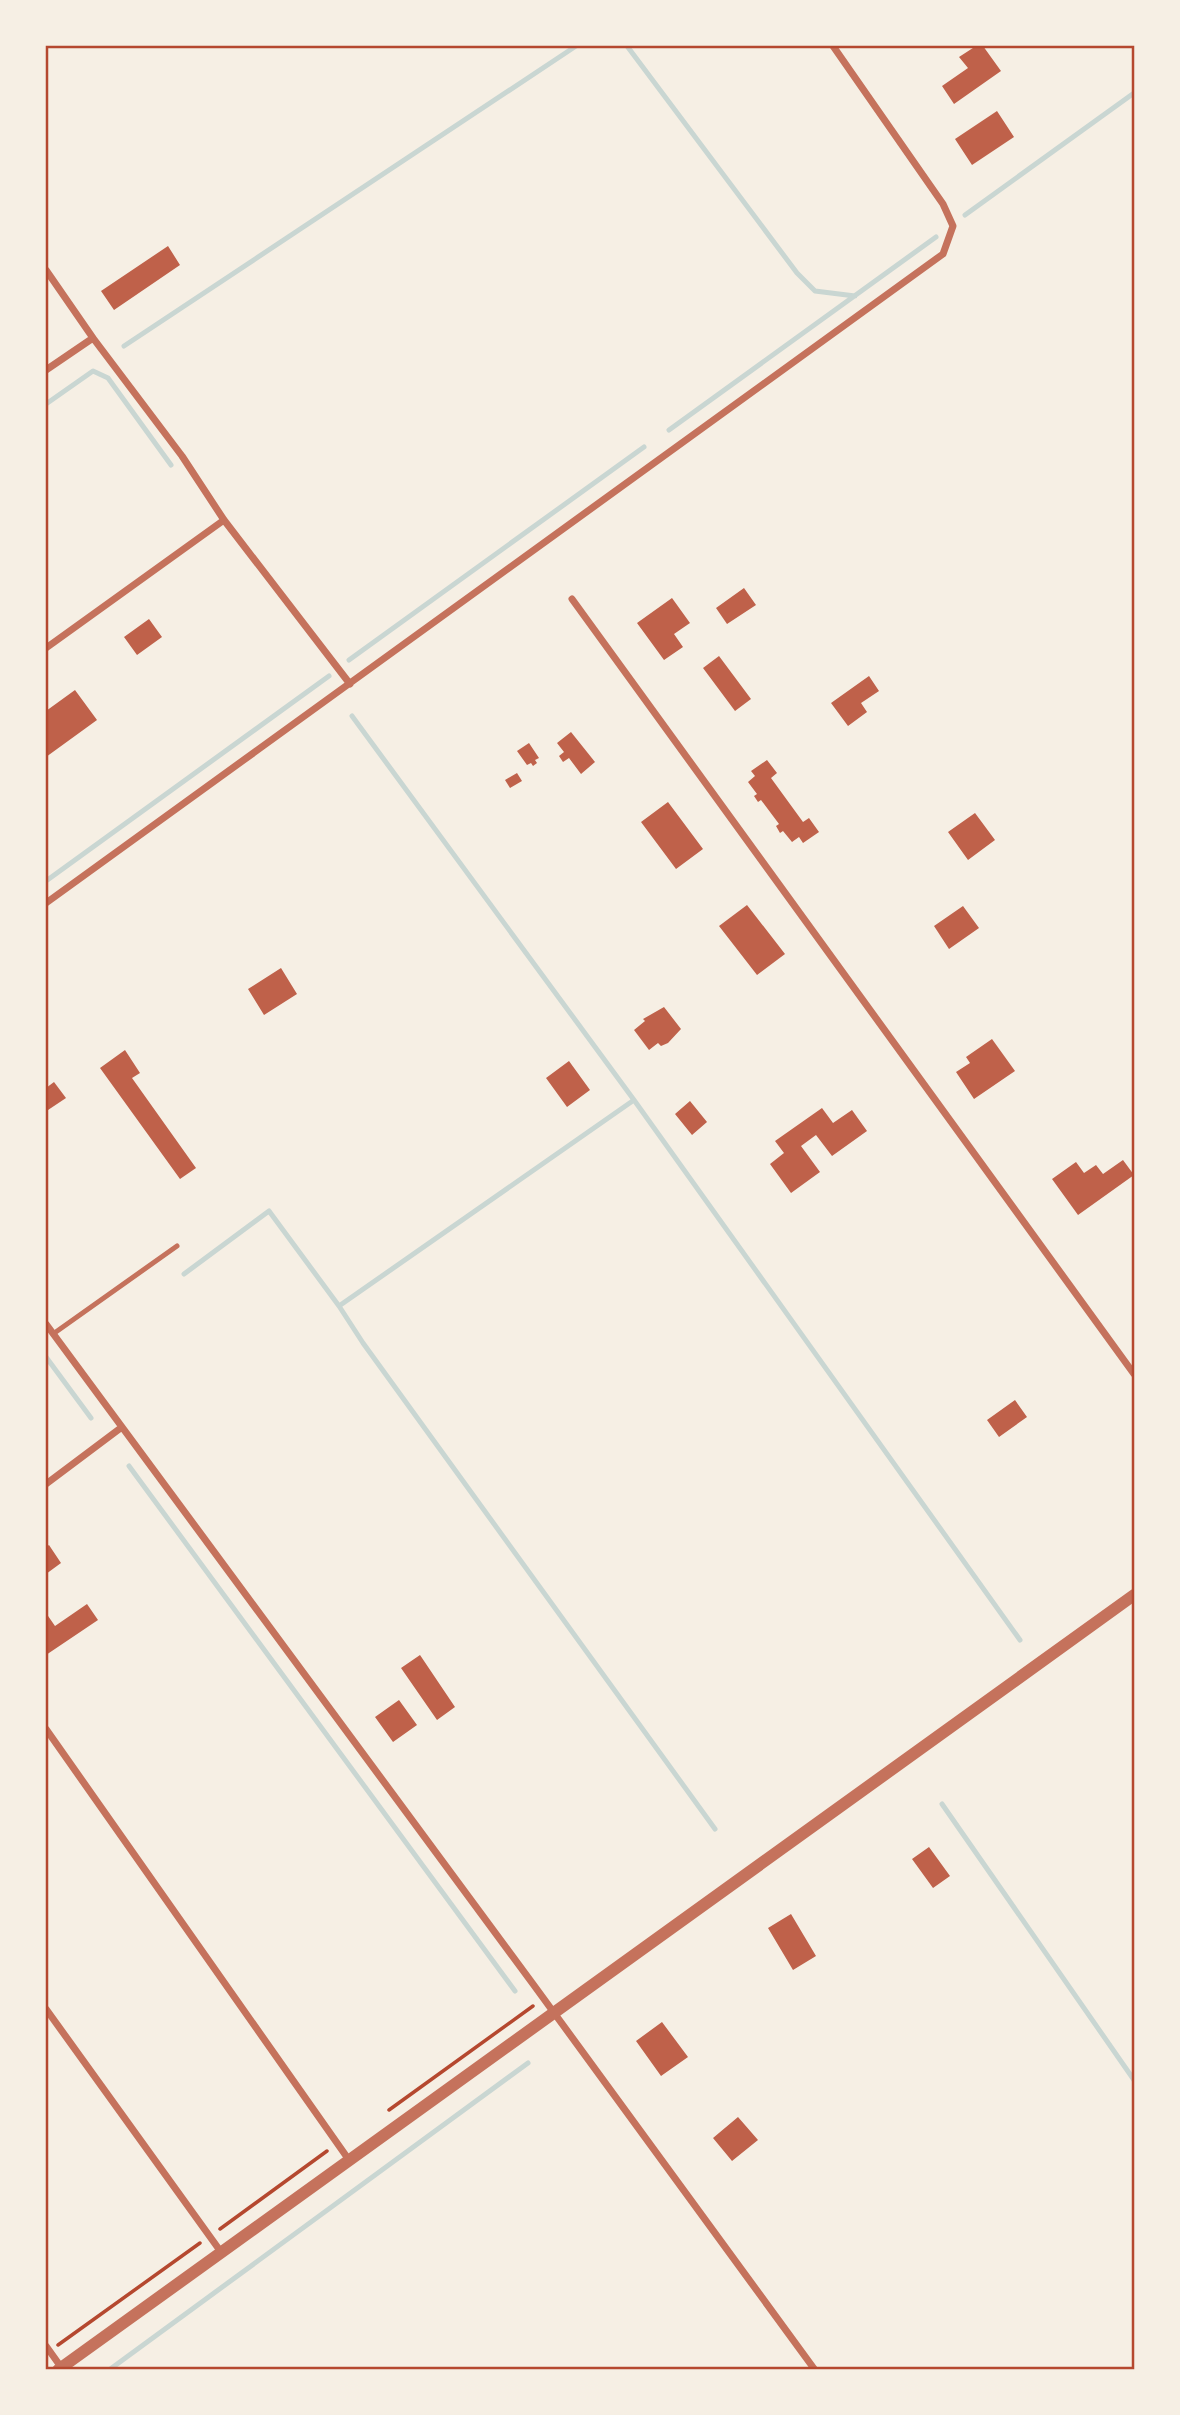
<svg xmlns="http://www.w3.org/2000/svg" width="1180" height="2415" font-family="Manrope,sans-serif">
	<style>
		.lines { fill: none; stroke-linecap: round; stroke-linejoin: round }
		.stream { stroke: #c9d6d2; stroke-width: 5 }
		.building { fill: #bf614a }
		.path { stroke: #b5482f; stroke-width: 3.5 }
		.service { stroke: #c5725c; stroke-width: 5 }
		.minor { stroke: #c5725c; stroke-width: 7 }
		.tertiary { stroke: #c5725c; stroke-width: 12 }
		.neatline { fill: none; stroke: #b5482f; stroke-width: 2.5 }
	</style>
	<rect width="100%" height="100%" fill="#f6efe4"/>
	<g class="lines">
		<path class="stream" d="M627 46 797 273 815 291 855 296
			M965 215 1134 93
			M124 346 576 46
			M46 404 93 371 108 378 171 465
			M669 430 936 237
			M349 660 644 447
			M352 716 634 1100 1020 1640
			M46 881 329 676
			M184 1274 269 1211 339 1306 363 1343 715 1829
			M339 1306 634 1100
			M46 1357 91 1418
			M129 1466 515 1991
			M942 1804 1134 2080
			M109 2370 528 2063"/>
	</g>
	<path class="building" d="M976 46H983L1001 71 954 104 942 86 968 68 959 57Z
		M997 111 1014 137 972 165 955 139Z
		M168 246 180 265 114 310 101 291Z
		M744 588 756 605 727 624 716 608Z
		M672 598 690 623 674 634 683 647 664 660 637 623Z
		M149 619 162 637 137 655 124 637Z
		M719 656 751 699 735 711 703 668Z
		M869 676 879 691 861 703 867 712 848 726 831 703Z
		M75 690 97 720 46 757V711Z
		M571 732 595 762 581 774 569 758 563 762 559 756 564 752 557 743Z
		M529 743 539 758 535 760 537 763 533 766 531 763 527 765 517 751Z
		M767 760 777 773 771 778 803 822 809 818 819 832 803 843 799 837 792 842 783 831 780 833 776 826 779 824 761 800 758 802 754 796 757 794 748 782 755 776 751 771Z
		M517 773 522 781 510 788 505 780Z
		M668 802 703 849 676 869 641 822Z
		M975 813 995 840 968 860 948 832Z
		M747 905 785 954 757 975 719 926Z
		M963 906 979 928 949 949 934 926Z
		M281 968 297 994 264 1015 248 989Z
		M664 1007 681 1029 668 1043 661 1046 658 1043 649 1050 634 1030 645 1021 643 1019Z
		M992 1039 1015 1071 974 1099 956 1072 970 1063 966 1057Z
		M125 1050 140 1073 132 1078 196 1168 180 1179 100 1068Z
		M569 1061 590 1090 567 1107 546 1078Z
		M54 1082 66 1098 48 1110 46 1107V1088Z
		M690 1101 707 1122 692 1135 675 1114Z
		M822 1108 833 1123 852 1110 867 1131 832 1156 816 1135 801 1146 820 1172 791 1193 770 1164 784 1153 775 1141Z
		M1123 1160 1134 1175 1078 1215 1052 1179 1076 1162 1084 1173 1096 1165 1103 1174Z
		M1015 1400 1027 1417 999 1437 987 1420Z
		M49 1545 61 1563 46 1574V1547Z
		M87 1604 98 1620 46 1655V1613L55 1626Z
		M420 1655 455 1707 437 1720 401 1668Z
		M399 1700 417 1725 393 1742 375 1717Z
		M929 1847 950 1876 933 1888 912 1859Z
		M791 1914 816 1956 793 1970 768 1928Z
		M662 2022 688 2057 661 2076 636 2041Z
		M738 2117 758 2140 732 2161 713 2138Z"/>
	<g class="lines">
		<path class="path" d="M389 2110 533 2006
			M220 2229 327 2151
			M58 2345 200 2243"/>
		<path class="service" d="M53 1334 177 1246"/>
		<path class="minor" d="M46 270 93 338 182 456 224 520 350 684
			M46 370 93 338
			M572 599 1134 1374
			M46 648 224 520
			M46 903 943 254 953 226 943 204 833 46
			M46 1324 533 1984 815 2370
			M46 1484 122 1427
			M46 1729 349 2160
			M46 2009 221 2252
			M46 2346 61 2367"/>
		<path class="tertiary" d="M58 2370 1134 1595"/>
	</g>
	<rect width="1180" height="2415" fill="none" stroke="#f6efe4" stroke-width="94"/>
	<rect x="47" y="47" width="1086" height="2321" class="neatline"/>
</svg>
